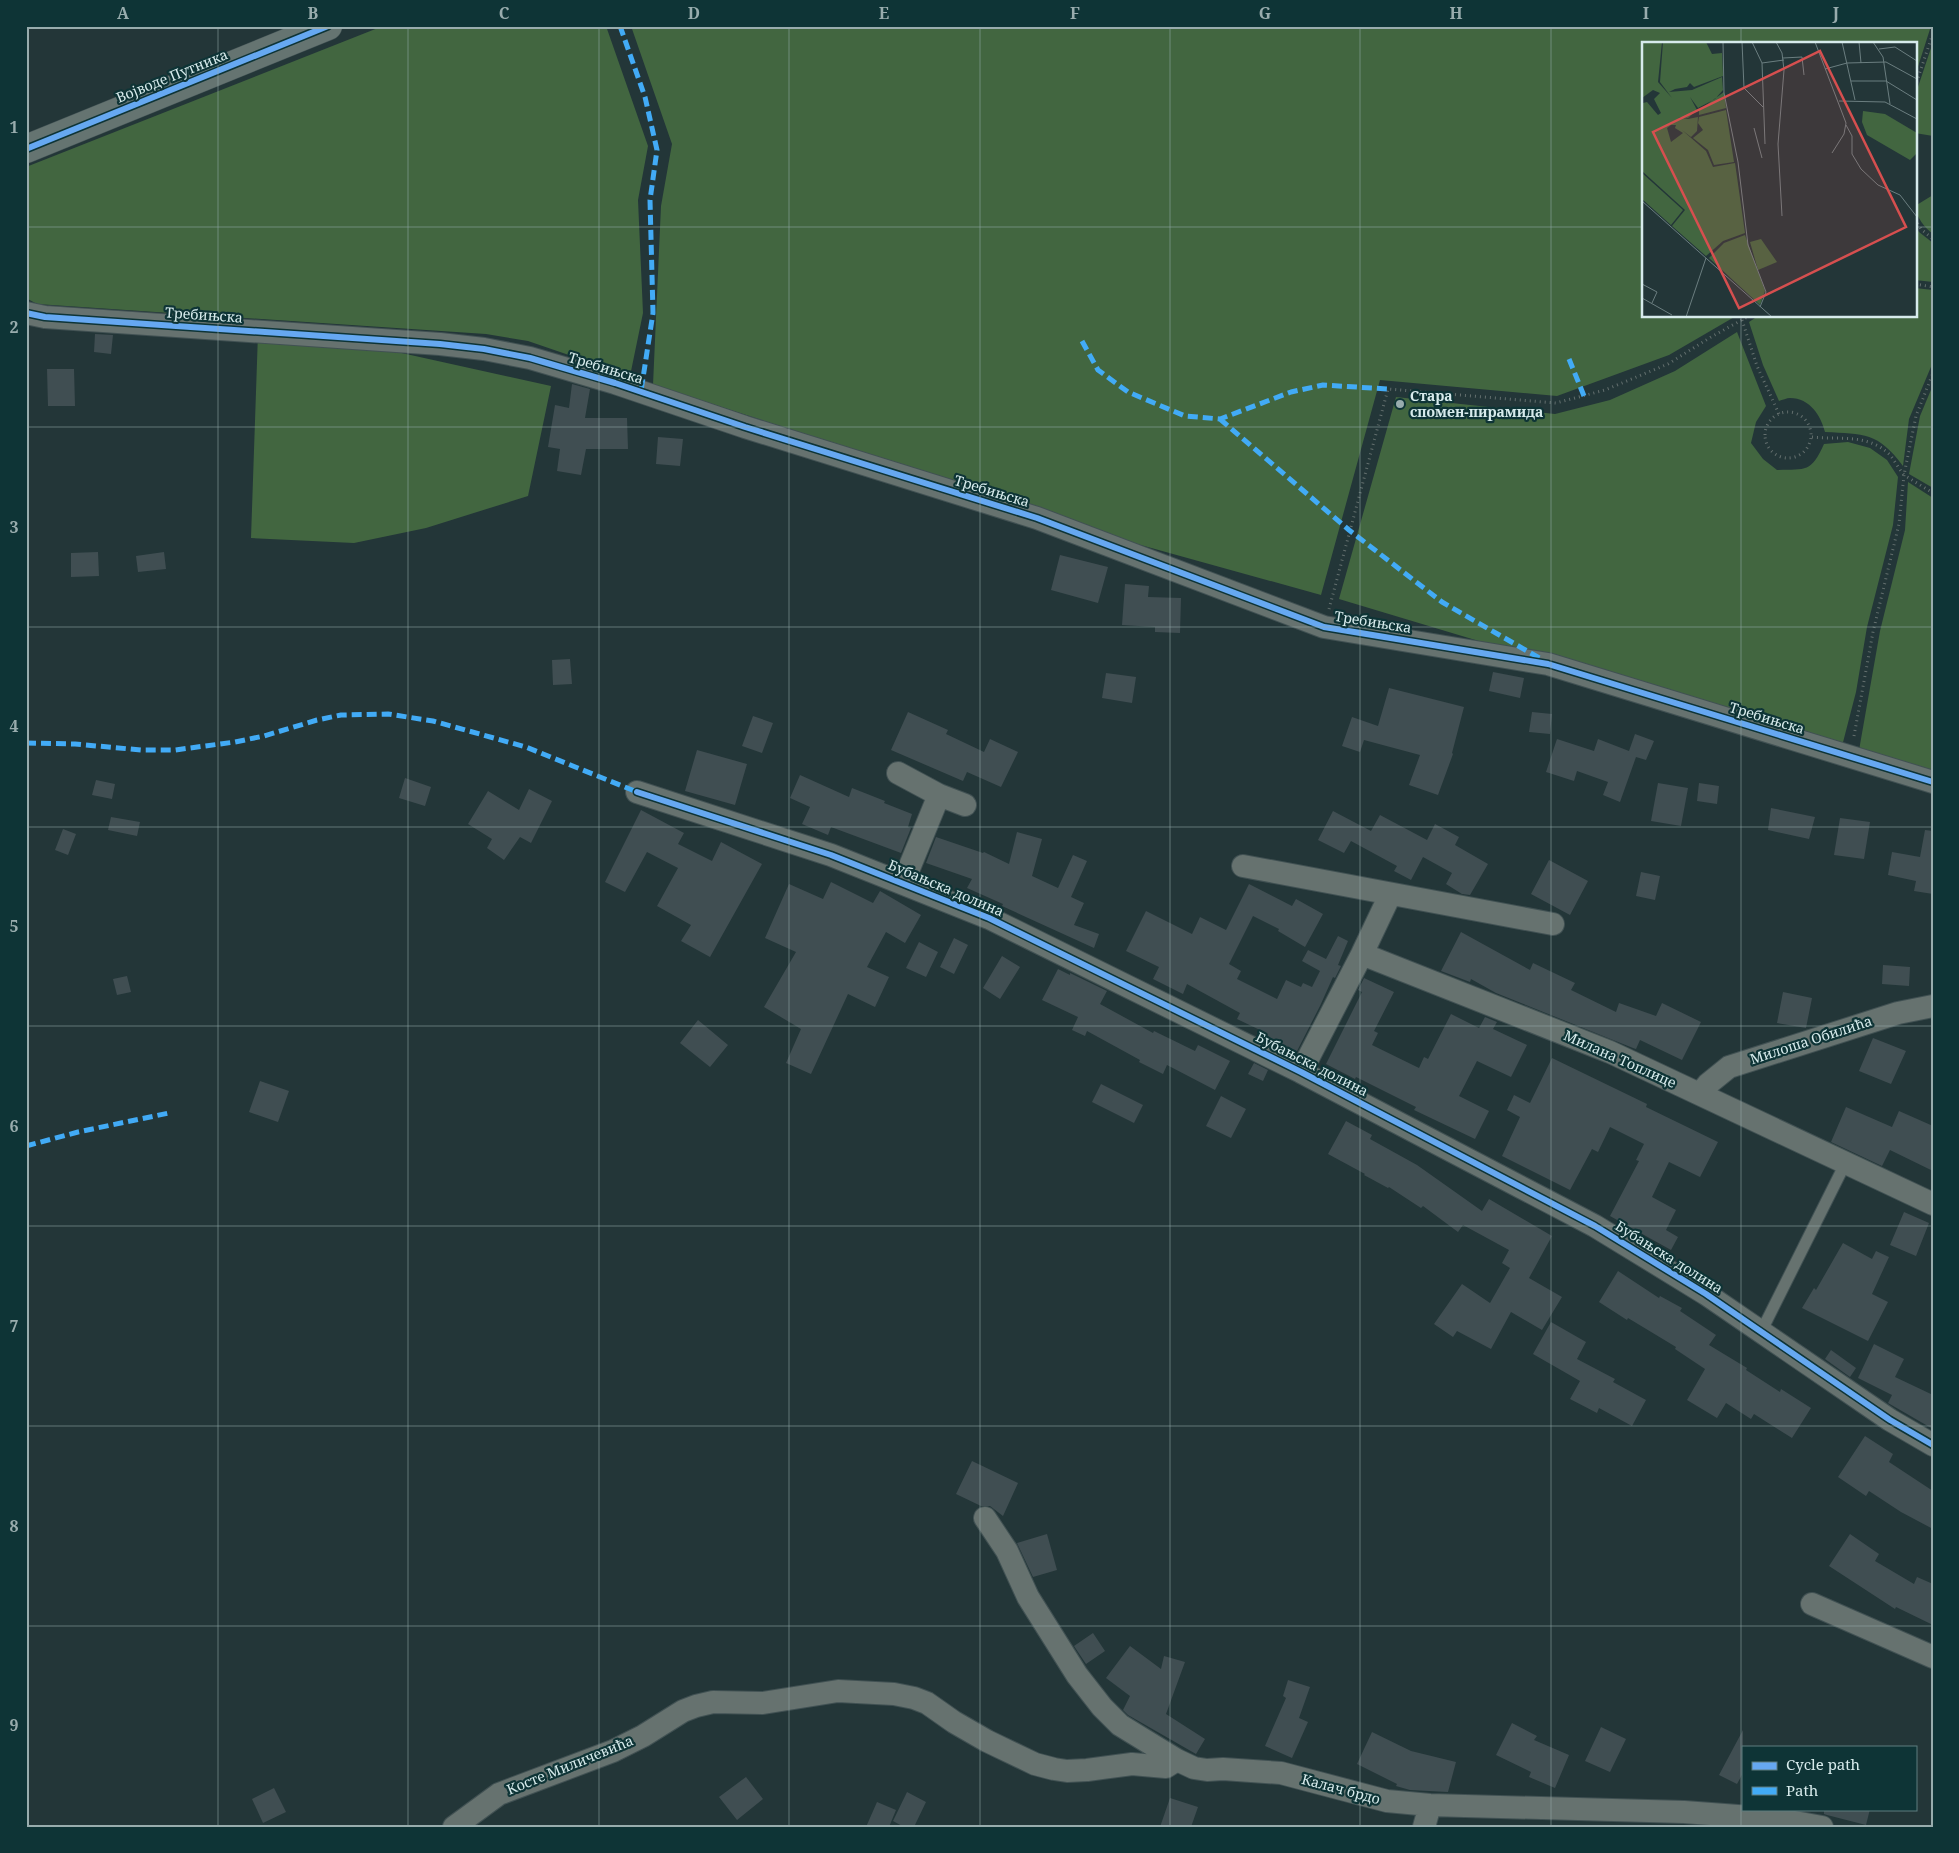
<svg xmlns="http://www.w3.org/2000/svg" width="1959" height="1853" font-family="'Noto Serif',serif">
	<style>
		.green { fill: #426640 }
		.building { fill: #404e52 }
		.lines { fill: none; stroke-linecap: round; stroke-linejoin: round }
		.lane-casing { stroke: #415153; stroke-width: 13 }
		.street-casing { stroke: #415153; stroke-width: 24 }
		.secondary-casing { stroke: #415153; stroke-width: 29 }
		.path { stroke: #636f6e; stroke-width: 3; stroke-dasharray: 1 4; stroke-linecap: butt }
		.lane { stroke: #66726f; stroke-width: 11 }
		.street { stroke: #66726f; stroke-width: 22 }
		.secondary { stroke: #657471; stroke-width: 28 }
		.quiet { stroke: #42abf6; stroke-width: 5; stroke-dasharray: 10 5; stroke-linecap: butt }
		.cycleway-casing { stroke: #0e3436; stroke-width: 9 }
		.cycleway { stroke: #66a8f1; stroke-width: 6 }
		.grid { fill: none; stroke: #98acad; stroke-width: 1; stroke-opacity: 0.55 }
		.poi-dot { fill: #98acad; stroke: #0e3436; stroke-width: 2 }
		.labels { text-anchor: middle; stroke-width: 4.5; stroke-linejoin: round; paint-order: stroke }
		.street-label { font-size: 14px; fill: #d7ebec; stroke: #0e3436 }
		.poi-label { font-size: 14px; font-weight: bold; fill: #d7ebec; stroke: #0e3436; text-anchor: start }
		.inset-road { fill: none; stroke: #6b7e80; stroke-width: 1 }
		.view { fill: #d64f4f; fill-opacity: 0.15; stroke: #d64f4f; stroke-width: 2.5 }
		.inset-edge { fill: none; stroke: #d7ebec; stroke-width: 2.5 }
		.neatline { fill: none; stroke: #98acad; stroke-width: 2 }
		.grid-label { font-size: 16px; text-anchor: middle; font-weight: bold; fill: #98acad }
	</style>
	<rect width="100%" height="100%" fill="#233638"/>
	<path class="green" d="M383 26H606L648 146 638 200 643 313 630 376 528 341 486 334 37 304 26 298V167Z
		M631 26H1931L1915 76V44H1643V316H1736L1669 355 1557 396 1380 380 1321 595 1083 529 898 464 653 385 661 206 672 144Z
		M1933 42V136L1915 133V96Z
		M1933 195V234C1925 228 1916 217 1915 206Z
		M1915 226 1919 232 1933 243V282L1915 280Z
		M1915 288 1933 290V362L1909 419 1903 466C1878 432 1864 434 1825 432 1821 416 1810 398 1790 398 1787 398 1782 400 1779 401L1763 365 1749 322 1758 316H1915Z
		M1737 332 1766 406 1756 422 1751 443 1763 459 1777 470C1806 469 1811 473 1824 444L1848 442 1870 448 1887 460 1898 477 1893 525 1867 627 1856 692 1841 750 1339 599 1396 397 1555 414 1610 400 1675 371Z
		M258 333 370 346 551 386 528 496 426 528 354 543 251 538Z
		M1933 385V488L1909 474 1920 416Z
		M1908 482 1933 498V782L1858 756 1880 631 1905 530Z"/>
	<path class="building" d="M95 334 113 335 111 354 94 352Z
		M47 369H74L75 406H48Z
		M572 384 590 389 585 418H627L628 449H586L581 475 557 471 560 449 548 447 555 405 569 408Z
		M658 437 683 439 680 466 656 464Z
		M98 552 99 576 71 577V553Z
		M164 552 166 569 138 572 136 556Z
		M1060 555 1108 567 1098 603 1051 590Z
		M1125 584 1149 586 1148 597 1181 598 1180 633 1155 632V627L1122 625Z
		M570 659 572 684 553 685 552 660Z
		M1493 672 1524 678 1520 698 1489 691Z
		M1106 673 1136 677 1132 703 1102 698Z
		M1389 688 1464 707 1452 753 1453 754 1438 795 1409 785 1420 755 1364 740 1360 752 1342 746 1352 717 1378 726Z
		M908 712 948 730 946 734 984 752 990 739 1018 752 1001 787 967 772 963 781 891 750Z
		M1532 712 1552 714 1550 734 1529 732Z
		M753 716 773 723 762 753 742 746Z
		M1635 734 1654 741 1646 760 1636 757 1620 802 1603 795 1608 782 1577 771 1574 781 1546 772 1557 739 1594 751 1598 739 1629 751Z
		M697 750 747 764 735 805 685 791Z
		M800 775 849 797 852 788 885 801 884 803 912 814 908 827 911 828 901 853 831 827 828 835 802 824 810 807 790 798Z
		M405 778 431 787 425 806 399 798Z
		M96 780 115 784 112 799 92 795Z
		M1658 783 1688 788 1681 826 1651 821Z
		M1699 783 1719 786 1717 804 1697 801Z
		M529 789 552 801 531 843 520 837 504 860 487 848 492 839 468 824 488 791 519 810Z
		M1771 808 1815 817 1809 839 1768 830Z
		M641 810 684 833 678 844 712 861 721 842 762 864 710 957 681 941 691 925 657 906 678 868 647 852 625 892 605 882Z
		M1333 811 1371 831 1380 815 1427 840 1435 824 1459 837 1455 845 1488 864 1470 895 1462 894 1446 884 1452 873 1423 857 1411 880 1394 871 1397 866 1351 841 1344 853 1318 840Z
		M111 817 140 822 137 836 108 830Z
		M1840 818 1870 822 1864 859 1834 855Z
		M63 829 76 834 68 855 55 850Z
		M1925 830 1933 831V894L1914 891 1916 881 1888 875 1892 852 1920 857Z
		M1017 832 1042 839 1032 876 1058 888 1073 855 1087 861 1071 897 1084 903 1074 925 1099 934 1094 948 1002 906 1003 904 967 888 972 879 926 863 936 837 983 853 984 852 1009 864Z
		M1549 860 1588 881 1570 915 1531 894Z
		M1641 872 1660 876 1655 900 1636 896Z
		M831 882 873 903 880 891 921 915 905 943 886 932 867 967 889 977 875 1007 848 994 811 1074 786 1063 801 1029 764 1007 796 952 765 938 789 884 823 899Z
		M1249 884 1292 906 1296 899 1323 914 1305 947 1278 931 1279 929 1253 916 1229 964 1241 971 1237 979 1277 999 1286 980 1301 987 1303 983 1312 987 1320 971 1302 961 1308 950 1326 959 1338 936 1348 941 1338 965 1341 966 1335 978 1333 977 1320 1006 1295 1055 1259 1037 1262 1031 1237 1019 1240 1013 1187 984 1183 994 1153 979 1159 967 1126 951 1146 911 1192 934 1200 917 1226 930Z
		M1461 932 1530 970 1533 963 1575 983 1571 990 1616 1012 1619 1003 1656 1016 1662 1003 1701 1022 1682 1060 1640 1040 1636 1049 1633 1048 1496 993 1471 979 1470 982 1441 971Z
		M954 938 968 945 954 974 940 967Z
		M919 942 938 952 926 977 906 968Z
		M1002 956 1020 967 1000 999 983 988Z
		M1883 965 1910 967 1909 986 1882 984Z
		M1058 969 1070 975V973L1107 991 1100 1004 1153 1033 1154 1031 1195 1051 1198 1045 1230 1061 1215 1090 1167 1065 1163 1074 1139 1062 1140 1060 1087 1031 1085 1036 1072 1030 1078 1017 1042 1000Z
		M127 976 131 992 117 995 113 979Z
		M1364 978 1394 992 1374 1031 1378 1033 1372 1045 1419 1068 1424 1057 1428 1059 1451 1014 1479 1028 1485 1017 1497 1022 1493 1029 1527 1045 1511 1077 1477 1061 1459 1096 1489 1111 1475 1139 1414 1110 1416 1107 1356 1077 1355 1079 1326 1064 1362 992 1358 990Z
		M1783 992 1812 998 1806 1028 1777 1023Z
		M698 1020 728 1045 710 1067 680 1043Z
		M1873 1038 1906 1051 1891 1084 1859 1071Z
		M1552 1058 1647 1104 1646 1107 1718 1142 1700 1177 1669 1162 1652 1197 1676 1210 1666 1230 1678 1237 1671 1250 1610 1216 1639 1161 1636 1160 1644 1144 1610 1127 1598 1152 1592 1149 1570 1190 1502 1156 1520 1117 1507 1110 1514 1095 1530 1103Z
		M1254 1063 1268 1070 1263 1081 1248 1074Z
		M260 1081 289 1091 278 1122 249 1112Z
		M1101 1084 1143 1105 1134 1123 1092 1102Z
		M1221 1096 1246 1109 1231 1138 1206 1126Z
		M1846 1107 1892 1127 1899 1111 1933 1126V1171L1890 1150 1882 1166 1831 1142Z
		M1346 1121 1372 1135 1370 1139 1417 1165 1482 1211 1489 1199 1552 1236 1529 1278 1562 1297 1542 1330 1511 1312 1491 1349 1457 1331 1453 1337 1434 1324 1462 1284 1490 1303 1510 1268 1502 1263 1509 1250 1463 1225 1458 1232 1423 1206 1421 1208 1389 1187 1388 1188 1364 1175 1365 1174 1328 1154Z
		M1904 1212 1929 1223 1916 1256 1890 1245Z
		M1843 1243 1872 1259 1876 1251 1889 1257 1872 1294 1888 1302 1868 1341 1802 1308 1814 1288 1816 1290Z
		M1618 1271 1659 1298 1660 1296 1682 1308 1680 1311 1716 1335 1709 1345 1747 1368 1746 1370 1780 1392 1781 1389 1811 1408 1792 1438 1754 1414 1751 1419 1726 1403 1717 1418 1687 1400 1705 1369 1675 1349 1676 1347 1628 1318 1627 1320 1599 1302Z
		M1551 1322 1586 1342 1577 1359 1615 1379 1613 1382 1646 1400 1632 1426 1599 1408 1597 1413 1570 1399 1580 1381 1533 1354Z
		M1874 1344 1904 1359 1895 1377 1933 1395V1429L1888 1403 1892 1395 1858 1378Z
		M1831 1350 1856 1368 1850 1377 1825 1359Z
		M1865 1436 1893 1454 1889 1462 1933 1491V1529L1901 1512 1869 1491 1866 1496 1838 1477Z
		M972 1461 1018 1483 1003 1516 990 1506H981L956 1494Z
		M1047 1534 1057 1570 1033 1577 1017 1543Z
		M1850 1534 1879 1554 1875 1561 1914 1584 1917 1577 1933 1584V1625L1896 1607 1895 1609 1829 1566Z
		M1093 1633 1105 1651 1086 1664 1074 1646Z
		M1130 1646 1161 1669 1164 1656 1185 1662 1166 1714 1205 1739 1196 1754 1128 1715 1123 1710 1130 1696 1106 1678Z
		M1288 1680 1310 1687 1299 1718 1308 1722 1292 1758 1265 1746 1286 1698 1283 1696Z
		M1512 1723 1537 1736 1534 1740 1569 1755 1555 1788 1529 1777 1531 1772 1496 1755Z
		M1601 1727 1626 1739 1610 1772 1585 1761Z
		M1743 1730V1773L1737 1784 1719 1775Z
		M1372 1732 1411 1751 1456 1762 1448 1792 1410 1790 1396 1786 1397 1784 1357 1764Z
		M746 1777 763 1799 737 1820 719 1797Z
		M274 1788 286 1812 263 1823 252 1799Z
		M907 1792 926 1802 914 1827H904L893 1821Z
		M1170 1798 1198 1807 1191 1827H1160Z
		M877 1802 896 1810 889 1827H866Z
		M1824 1809H1870L1866 1825 1827 1815 1824 1814Z"/>
	<g class="lines">
		<defs>
			<path id="lane" d="M1761 1332 1845 1164"/>
			<path id="street" d="M26 313 45 317 440 344 484 349 530 358 615 383 745 427 1037 518 1324 627 1548 664 1933 782
				M898 773 939 795 965 805
				M637 792 831 855 989 918 1301 1072 1595 1226 1706 1294 1890 1420 1933 1445
				M1243 866 1553 924
				M903 883 939 795
				M1362 954 1610 1052 1933 1204
				M1301 1072 1362 954 1390 895
				M1700 1094 1708 1084 1729 1067 1898 1013 1933 1006
				M985 1518 1007 1551 1028 1597 1077 1675 1102 1707 1120 1725 1177 1760 1194 1768 1207 1770 1223 1769 1281 1773 1387 1801 1430 1805 1684 1812 1778 1819 1822 1827
				M1812 1604 1933 1657
				M454 1827 499 1794 613 1751 643 1736 683 1711 696 1706 713 1702 763 1703 838 1691 894 1694 914 1698 927 1703 954 1722 987 1741 1035 1764 1054 1769 1067 1771 1087 1770 1132 1764 1166 1767 1177 1760
				M1424 1827 1430 1805"/>
			<path id="secondary" d="M26 149 328 26"/>
		</defs>
		<use href="#lane" class="lane-casing"/>
		<use href="#street" class="street-casing"/>
		<use href="#secondary" class="secondary-casing"/>
		<path class="path" d="M1915 87 1933 33
			M1915 219 1921 229 1933 239
			M1915 284 1933 287
			M1742 320 1757 366 1779 414
			M1765 435a23 23 0 1 1 46 0a23 23 0 1 1-46 0Z
			M1812 437C1839 440 1868 433 1890 455 1895 461 1899 469 1904 475L1916 416 1933 373
			M1329 609 1388 389 1556 403 1605 390 1668 364 1711 337 1749 316
			M1854 736 1873 632 1899 524 1904 475 1933 493"/>
		<use href="#lane" class="lane"/>
		<use href="#street" class="street"/>
		<use href="#secondary" class="secondary"/>
		<path class="quiet" d="M620 26 645 97 657 150 650 200 653 313 641 391
			M1082 341 1098 370 1128 392 1185 416 1220 419 1291 392 1323 385 1388 389
			M1569 359 1584 396
			M1220 419 1349 530 1442 602 1541 659
			M26 743 75 744 141 750H175L235 742 264 736 317 720 341 715 388 714 433 721 526 747 637 792
			M26 1146 78 1132 169 1113"/>
		<defs>
			<path id="cycleway" d="M26 149 328 26
				M26 313 45 317 440 344 484 349 530 358 615 383 745 427 1037 518 1324 627 1548 664 1933 782
				M637 792 831 855 989 918 1301 1072 1595 1226 1706 1294 1890 1420 1933 1445"/>
		</defs>
		<use href="#cycleway" class="cycleway-casing"/>
		<use href="#cycleway" class="cycleway"/>
	</g>
	<path class="grid" d="M218 26V1827M408 26V1827M599 26V1827M789 26V1827M980 26V1827M1170 26V1827M1360 26V1827M1551 26V1827M1741 26V44M26 227H1643M1915 227H1933M1741 316V1827M26 427H1933M26 627H1933M26 827H1933M26 1026H1933M26 1226H1933M26 1426H1933M26 1626H1933"/>
	<circle class="poi-dot" cx="1400" cy="404" r="5"/>
	<g class="labels">
		<g class="street-label">
			<text transform="translate(172 76) rotate(-22)" y="5">Војводе Путника</text>
			<text transform="translate(204 315) rotate(4)" y="5">Требињска</text>
			<text transform="translate(606 368) rotate(17)" y="5">Требињска</text>
			<text transform="translate(992 491) rotate(17)" y="5">Требињска</text>
			<text transform="translate(1373 622) rotate(9)" y="5">Требињска</text>
			<text transform="translate(1767 718) rotate(17)" y="5">Требињска</text>
			<text transform="translate(946 888) rotate(23)" y="5">Бубањска долина</text>
			<text transform="translate(1811 1040) rotate(-18)" y="5">Милоша Обилића</text>
			<text transform="translate(1620 1059) rotate(24)" y="5">Милана Топлице</text>
			<text transform="translate(1312 1064) rotate(27)" y="5">Бубањска долина</text>
			<text transform="translate(1669 1257) rotate(32)" y="5">Бубањска долина</text>
			<text transform="translate(570 1765) rotate(-22)" y="5">Косте Миличевића</text>
			<text transform="translate(1341 1789) rotate(15)" y="5">Калач брдо</text>
		</g>
		<g class="poi-label">
			<text x="1410" y="401">Стара<tspan x="1410" dy="16">спомен-пирамида</tspan></text>
		</g>
	</g>
	<g transform="translate(1642 42)">
		<rect width="275" height="275" fill="#233638"/>
		<path d="M0 0H20L16 40 30 56 18 40 21 0H64L70 12 80 11 81 34 52 45 48 41 45 45 33 47 27 50 50 48 80 35 81 48 73 57 56 66 48 55 55 68 46 76 36 75 46 77 56 75 55 89 49 95 40 88 64 109 71 125 93 121 103 191 81 199 64 214 30 184 43 168 0 129 1 61 5 60 16 73 19 71 12 57 18 51 11 48 0 56ZM29 83H34L33 86 41 91 29 100 25 86ZM82 50 84 66 57 73V68ZM84 68 92 120 72 123 66 108 51 96 61 88 56 81 57 75ZM221 69 243 72 275 91V111L268 118 225 93 220 80ZM0 131 41 168 29 183 0 157ZM103 193 123 249 118 263 67 216 82 201ZM119 197 135 220 116 228 108 200Z" fill="#426640" fill-rule="evenodd"/>
		<path class="inset-road" d="M81 0 82 51 96 120 106 203 124 250 118 265M100 0 102 46 121 65M110 0 120 21 123 102M134 0 140 11 142 28 136 102 140 174M173 0 204 81 202 92 190 111M200 0 213 58M217 0 219 21M231 0 241 15 248 62M237 7 253 5 275 19M141 16 160 15 162 33M120 21 142 18M183 27 205 21 244 20 275 37M209 39H244L275 58M197 59 243 60 275 77M204 83 210 94V112L219 127 236 143 258 153 275 175M112 86 120 116M0 159 130 275M0 242 15 250 10 261M0 256 30 273M44 275 64 216"/>
		<path class="view" d="M178 9 264 185 97 266 11 90Z"/>
		<rect width="275" height="275" class="inset-edge"/>
	</g>
	<rect width="1959" height="1853" fill="none" stroke="#0e3436" stroke-width="55"/>
	<rect x="1742" y="1746" width="175" height="65" fill="#0e3436" stroke="#5e7d7f"/>
	<rect x="1752" y="1762" width="25" height="8" fill="#66a8f1" stroke="#5e7d7f"/>
	<text x="1786" y="1770" font-size="15" fill="#d7ebec">Cycle path</text>
	<rect x="1752" y="1787" width="25" height="8" fill="#42abf6" stroke="#5e7d7f"/>
	<text x="1786" y="1796" font-size="15" fill="#d7ebec">Path</text>
	<rect x="28" y="28" width="1904" height="1798" class="neatline"/>
	<g class="grid-label">
		<text x="123" y="19">A</text>
		<text x="313" y="19">B</text>
		<text x="504" y="19">C</text>
		<text x="694" y="19">D</text>
		<text x="884" y="19">E</text>
		<text x="1075" y="19">F</text>
		<text x="1265" y="19">G</text>
		<text x="1456" y="19">H</text>
		<text x="1646" y="19">I</text>
		<text x="1836" y="19">J</text>
		<text x="14" y="133">1</text>
		<text x="14" y="333">2</text>
		<text x="14" y="533">3</text>
		<text x="14" y="732">4</text>
		<text x="14" y="932">5</text>
		<text x="14" y="1132">6</text>
		<text x="14" y="1332">7</text>
		<text x="14" y="1532">8</text>
		<text x="14" y="1731">9</text>
	</g>
</svg>
